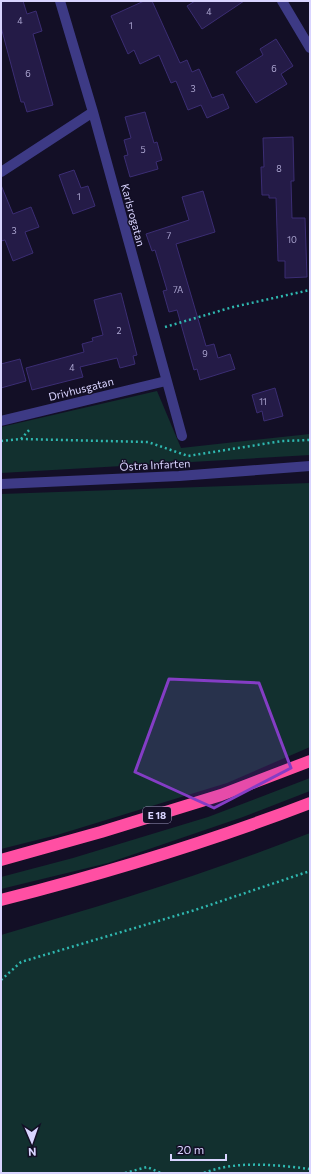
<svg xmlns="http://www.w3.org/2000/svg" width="311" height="1174" font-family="Commissioner,sans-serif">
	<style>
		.green { fill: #12302f }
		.building { fill: #241b47; stroke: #3b2d73 }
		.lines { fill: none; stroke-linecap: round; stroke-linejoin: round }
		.path { stroke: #2fb8b0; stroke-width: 2.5; stroke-dasharray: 2 3; stroke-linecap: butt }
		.minor { stroke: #3d3a85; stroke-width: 10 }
		.tertiary { stroke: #3d3a85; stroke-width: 10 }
		.motorway { stroke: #ff4fa3; stroke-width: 12 }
		.marked { fill: #843dc5; fill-opacity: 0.2; stroke: #843dc5; stroke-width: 3; stroke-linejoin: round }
		.labels { text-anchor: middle; stroke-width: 3; stroke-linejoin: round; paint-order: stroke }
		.number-label { font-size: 9px; fill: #aca6d1 }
		.shield { fill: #130f26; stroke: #9e99be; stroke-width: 1 }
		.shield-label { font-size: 10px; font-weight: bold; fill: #d9d4ff }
		.street-label { font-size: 11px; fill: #d9d4ff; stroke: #130f26 }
	</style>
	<rect width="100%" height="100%" fill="#130f26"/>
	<path class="green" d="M157 391 181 448 310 434V455L1 473V427Z
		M310 483V747L227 783 57 835 1 849V494Z
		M310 778V791L243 817 108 863 1 889V877L73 858 208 817Z
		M310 833V1173H1V935C105 905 209 873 310 833Z"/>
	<path class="building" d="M1 1H23L27 14 36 11 42 31 33 34 53 105 27 112 24 102H21L1 27Z
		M144 1H152L180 63 187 60 192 72 199 69 212 98 223 94 229 108 207 118 201 105 188 110 176 81 171 83 159 55 140 64 134 50 128 54 111 16Z
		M195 1H244L202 29 187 6Z
		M276 39 293 66 281 74 287 84 256 103 236 72 263 55 260 49Z
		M145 112 154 143 157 142 162 160 156 162 158 169 130 177 124 156 128 155 124 140 131 138 125 117Z
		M293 137 294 181H291L292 218H305L307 277 285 278V261H278L276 198H269V195H262L261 167H264L263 138Z
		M74 170 81 188 88 186 95 206 73 214 59 175Z
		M1 185 13 214 31 207 39 227 25 232 33 253 13 261 5 240 1 241Z
		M203 191 215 232 176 244 206 346 214 344 218 358 230 354 235 369 200 380 197 369 194 370 177 310 169 312 163 291 167 290 155 250 152 251 146 234 189 220 182 197Z
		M121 293 137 355 133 356 135 364 120 368 117 358 80 367 83 377 32 390 26 368 84 352 82 344 93 341 92 338 103 335 94 300Z
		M20 359 26 381 1 388V364Z
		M275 388 283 416 264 421 262 411 257 413 252 395Z"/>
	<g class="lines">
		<path class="path" d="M165 327 233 307 310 290
			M21 439 30 429
			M1 441 21 439 148 442 188 456 282 441 310 440
			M1 980 21 962 195 910 310 871
			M125 1173 147 1167 161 1173
			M204 1173C237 1160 276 1165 310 1169"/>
		<path class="minor" d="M60 1 93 112 182 436
			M282 1 310 48
			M1 172 93 112
			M1 421 166 381"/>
		<path class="tertiary" d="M1 484 179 476 310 466"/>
		<path class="motorway" d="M1 860 101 832 221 795 310 761
			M1 900C106 873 209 842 310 803"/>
	</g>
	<path class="marked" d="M169 679 259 683 291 768 214 808 135 772Z"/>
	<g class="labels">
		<g class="number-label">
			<text x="209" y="15">4</text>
			<text x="20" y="24">4</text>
			<text x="131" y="29">1</text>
			<text x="274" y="72">6</text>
			<text x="28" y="77">6</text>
			<text x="193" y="92">3</text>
			<text x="143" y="153">5</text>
			<text x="279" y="172">8</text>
			<text x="79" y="200">1</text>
			<text x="14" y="234">3</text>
			<text x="169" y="239">7</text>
			<text x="292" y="243">10</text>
			<text x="178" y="293">7A</text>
			<text x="119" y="334">2</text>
			<text x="205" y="357">9</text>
			<text x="72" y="371">4</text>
			<text x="263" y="405">11</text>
		</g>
		<rect class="shield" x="143" y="807" width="28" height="16" rx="3"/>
		<g class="shield-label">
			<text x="157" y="819">E 18</text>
		</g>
		<g class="street-label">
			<text transform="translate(133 215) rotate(75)" y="4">Karlsrogatan</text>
			<text transform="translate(81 389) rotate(-14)" y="4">Drivhusgatan</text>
			<text transform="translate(155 465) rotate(-3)" y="4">Östra Infarten</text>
		</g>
	</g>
	<rect width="311" height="1174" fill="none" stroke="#d9d4ff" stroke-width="4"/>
	<g transform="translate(32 1142) rotate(178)" stroke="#130f26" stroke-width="3" paint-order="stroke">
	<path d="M0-3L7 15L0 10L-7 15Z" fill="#d9d4ff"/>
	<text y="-6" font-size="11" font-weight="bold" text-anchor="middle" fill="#d9d4ff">N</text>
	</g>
	<path d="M171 1154v6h55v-6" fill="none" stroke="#d9d4ff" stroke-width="2"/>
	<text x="177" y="1154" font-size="12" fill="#d9d4ff" stroke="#130f26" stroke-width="3" paint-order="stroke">20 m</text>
</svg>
